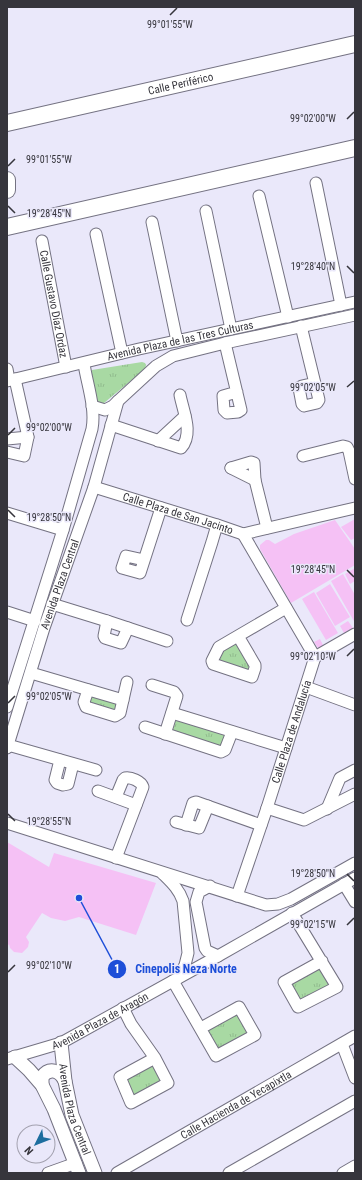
<svg xmlns="http://www.w3.org/2000/svg" width="362" height="1180" font-family="'Roboto Condensed',sans-serif">
	<style>
		.park { fill: url(#park-tufts) }
		.building { fill: #f5c1f5 }
		.lines { fill: none; stroke-linecap: round; stroke-linejoin: round }
		.minor-casing { stroke: #747282; stroke-width: 13 }
		.major-casing { stroke: #747282; stroke-width: 15 }
		.highway-casing { stroke: #747282; stroke-width: 18 }
		.minor { stroke: #fff; stroke-width: 11 }
		.major { stroke: #fff; stroke-width: 13 }
		.highway { stroke: #fff; stroke-width: 16 }
		.ticks { fill: none; stroke: #36353c; stroke-width: 1.5 }
		.labels { text-anchor: middle; stroke-width: 3; stroke-linejoin: round; paint-order: stroke }
		.street-label { font-size: 11px; fill: #36353c; stroke: #eae8fa }
		.ticks-label { font-size: 10px; text-anchor: middle; fill: #36353c; stroke: #eae8fa; stroke-width: 3; stroke-linejoin: round; paint-order: stroke }
		.leader { fill: none; stroke: #1d4ed8; stroke-width: 1.5 }
		.callout-dot { fill: #1d4ed8; stroke: #eae8fa; stroke-width: 1.5 }
		.mark-label { font-size: 12px; text-anchor: middle; font-weight: bold; fill: #fff }
		.callout-label { font-size: 12px; text-anchor: middle; font-weight: bold; fill: #1d4ed8; stroke: #eae8fa; stroke-width: 3; stroke-linejoin: round; paint-order: stroke }
	</style>
	<defs>
		<pattern id="park-tufts" width="24" height="20" patternUnits="userSpaceOnUse"><rect width="24" height="20" fill="#a8d9a3"/><path d="M3 7l-1-3M5 7V3M7 7l1-3M15 17l-1-3M17 17v-4M19 17l1-3" fill="none" stroke="#91bb8d"/></pattern>
	</defs>
	<rect width="100%" height="100%" fill="#eae8fa"/>
	<path class="park" d="M142 362 145 363 146 365 145 369 104 403H100L96 400 90 373 92 370Z
		M236 640 253 665 252 672 219 661 218 658 221 649Z
		M90 694 117 702 114 713 87 705Z
		M177 716 227 732 222 749 172 733Z
		M321 966 332 985 300 1003 289 983Z
		M238 1013 249 1033 217 1050 206 1030Z
		M153 1062 164 1082 132 1100 123 1079Z"/>
	<path class="building" d="M355 519V538L351 540 341 527Z
		M335 520 355 549V565L291 603 260 549V545L266 540H269L275 544 294 534Z
		M355 568V581L350 584 345 574Z
		M343 574 355 595V623L331 581Z
		M330 584 350 617 335 626 316 593Z
		M314 592 338 633 326 640 302 599Z
		M348 621 353 628 344 633 340 626Z
		M320 639 323 645 318 648 314 642Z
		M7 842 49 867 54 853 156 883 136 935 79 917 65 921 51 918 42 913 26 937 29 942 28 947 22 953 14 952 10 948 9 944 7 947Z"/>
	<g class="lines">
		<defs>
			<g id="minor">
				<path d="M316 183 341 305"/>
				<path d="M259 196 288 317"/>
				<path d="M206 211 231 329"/>
				<path d="M152 222 177 341"/>
				<path d="M96 234 122 353"/>
				<path id="s1" d="M42 241 66 367"/>
				<path d="M301 326 319 400 317 403 304 406 302 404 299 388 302 386 315 383"/>
				<path d="M225 343 241 410 238 412 227 413 224 410 223 396 237 392"/>
				<path d="M7 369 9 380"/>
				<path id="s2" d="M7 381 139 349 355 302"/>
				<path d="M92 406 105 410 113 406 118 401"/>
				<path d="M111 425 181 448C194 434 183 411 180 395"/>
				<path d="M7 439 28 437"/>
				<path d="M158 441 185 416"/>
				<path d="M7 452 24 456 28 437 15 379"/>
				<path d="M303 456 343 446 347 447 349 451 355 479"/>
				<path d="M231 468 251 462 254 463 255 480 267 528"/>
				<path d="M231 468 255 480"/>
				<path id="s3" d="M94 487 217 525 243 534 355 508"/>
				<path d="M7 513 63 530"/>
				<path d="M144 560 126 556 122 568 140 573 161 508"/>
				<path d="M52 604 107 621 167 641"/>
				<path d="M7 612 35 621"/>
				<path d="M187 620 212 542 217 525"/>
				<path d="M107 621 104 636 105 638 121 643 128 628"/>
				<path d="M238 636 255 665V668L252 677 213 664 212 661 219 647 286 608"/>
				<path d="M315 657 355 634"/>
				<path d="M31 673 123 700"/>
				<path d="M152 685 174 692 177 696 165 734"/>
				<path d="M306 687 355 705"/>
				<path d="M88 690 84 702 86 707 115 716 120 713 127 682"/>
				<path d="M7 707 63 530 92 429C96 408 87 384 84 364"/>
				<path d="M172 713 286 748"/>
				<path d="M145 727 221 752 225 750 232 732"/>
				<path d="M8 745 96 770"/>
				<path id="s4" d="M7 748 44 628 94 487 118 401 156 366 173 356 225 343 355 315"/>
				<path d="M60 760 55 780 57 783 63 785 68 784 73 764"/>
				<path d="M98 791 136 805"/>
				<path d="M267 808 304 820 355 794"/>
				<path d="M327 809 340 778 355 770"/>
				<path d="M176 822 199 828 208 806"/>
				<path d="M7 823 266 905 278 904 291 899 355 863"/>
				<path d="M186 825 193 803 196 802 261 825"/>
				<path d="M116 858 143 787C141 781 131 777 125 778L123 780 116 797"/>
				<path d="M162 873C171 882 179 889 183 901L188 953 185 965 178 978"/>
				<path d="M344 884 355 902"/>
				<path d="M210 886 199 892 196 902 205 948 207 951 218 956"/>
				<path id="s5" d="M237 896 267 808 315 657 243 534"/>
				<path d="M292 913 337 987 298 1007 284 982 322 961"/>
				<path d="M173 981 216 1056 255 1035 239 1007 201 1028"/>
				<path d="M123 1008 131 1024 155 1058 168 1083 131 1103 120 1077 155 1058"/>
				<path d="M342 1044 355 1078"/>
				<path id="s6" d="M7 1059 61 1043 218 956 355 878"/>
				<path d="M48 1173 76 1163"/>
				<path id="s7" d="M117 1173 355 1036"/>
				<path d="M229 1173 355 1101"/>
				<path d="M343 1173 355 1166"/>
			</g>
			<g id="major">
				<path id="s8" d="M61 1043 65 1081 72 1115 95 1173"/>
				<path d="M15 1057 29 1070 42 1085 54 1109 79 1173"/>
				<path d="M42 1085V1077C49 1067 60 1070 65 1081"/>
			</g>
			<g id="highway">
				<path id="s9" d="M7 123 355 44"/>
				<path d="M7 180V190"/>
				<path d="M7 227 355 148"/>
			</g>
		</defs>
		<use href="#minor" class="minor-casing"/>
		<use href="#major" class="major-casing"/>
		<use href="#highway" class="highway-casing"/>
		<use href="#minor" class="minor"/>
		<use href="#major" class="major"/>
		<use href="#highway" class="highway"/>
	</g>
	<path class="ticks" d="M170 15 177 8M347 119 354 112M8 166 15 159M8 206 15 213M347 266 354 273M347 387 354 381M8 435 15 428M8 510 15 517M347 570 354 577M347 656 354 649M8 703 15 696M8 814 15 821M347 874 354 881M347 925 354 918M8 972 15 965"/>
	<g class="labels">
		<g class="street-label">
			<text dy="4" stroke="none"><textPath href="#s9" startOffset="178">Calle Periférico</textPath></text>
			<text dy="4" stroke="none"><textPath href="#s1" startOffset="64">Calle Gustavo Díaz Ordaz</textPath></text>
			<text dy="4" stroke="none"><textPath href="#s2" startOffset="178">Avenida Plaza de las Tres Culturas</textPath></text>
			<text dy="4" stroke="none"><textPath href="#s3" startOffset="88">Calle Plaza de San Jacinto</textPath></text>
			<text dy="4" stroke="none"><textPath href="#s4" startOffset="172">Avenida Plaza Central</textPath></text>
			<text dy="4" stroke="none"><textPath href="#s5" startOffset="173">Calle Plaza de Andalucía</textPath></text>
			<text dy="4" stroke="none"><textPath href="#s6" startOffset="101">Avenida Plaza de Aragón</textPath></text>
			<text dy="4" stroke="none"><textPath href="#s7" startOffset="137">Calle Hacienda de Yecapixtla</textPath></text>
			<text dy="4" stroke="none"><textPath href="#s8" startOffset="68">Avenida Plaza Central</textPath></text>
		</g>
	</g>
	<g class="ticks-label">
		<text x="170" y="28">99°01'55"W</text>
		<text x="313" y="122">99°02'00"W</text>
		<text x="49" y="163">99°01'55"W</text>
		<text x="49" y="217">19°28'45"N</text>
		<text x="313" y="270">19°28'40"N</text>
		<text x="313" y="391">99°02'05"W</text>
		<text x="49" y="431">99°02'00"W</text>
		<text x="49" y="521">19°28'50"N</text>
		<text x="313" y="573">19°28'45"N</text>
		<text x="313" y="660">99°02'10"W</text>
		<text x="49" y="700">99°02'05"W</text>
		<text x="49" y="825">19°28'55"N</text>
		<text x="313" y="877">19°28'50"N</text>
		<text x="313" y="928">99°02'15"W</text>
		<text x="49" y="969">99°02'10"W</text>
	</g>
	<path class="leader" d="M79 898L117 969"/>
	<g class="callout-dot">
		<circle cx="79" cy="898" r="4"/>
		<circle cx="117" cy="969" r="10"/>
	</g>
	<g class="mark-label">
		<text x="117" y="973">1</text>
	</g>
	<g class="callout-label">
		<text x="186" y="973">Cinepolis Neza Norte</text>
	</g>
	<rect width="362" height="1180" fill="none" stroke="#36353c" stroke-width="16"/>
	<g transform="translate(36 1144) rotate(227)"><circle r="19" fill="#eae8fa" stroke="#a2a0ae"/>
	<path d="M0-3L7 15L0 10L-7 15Z" fill="#1d6e9f"/>
	<text y="-6" font-size="11" font-weight="bold" text-anchor="middle" fill="#36353c">N</text>
	</g>
</svg>
